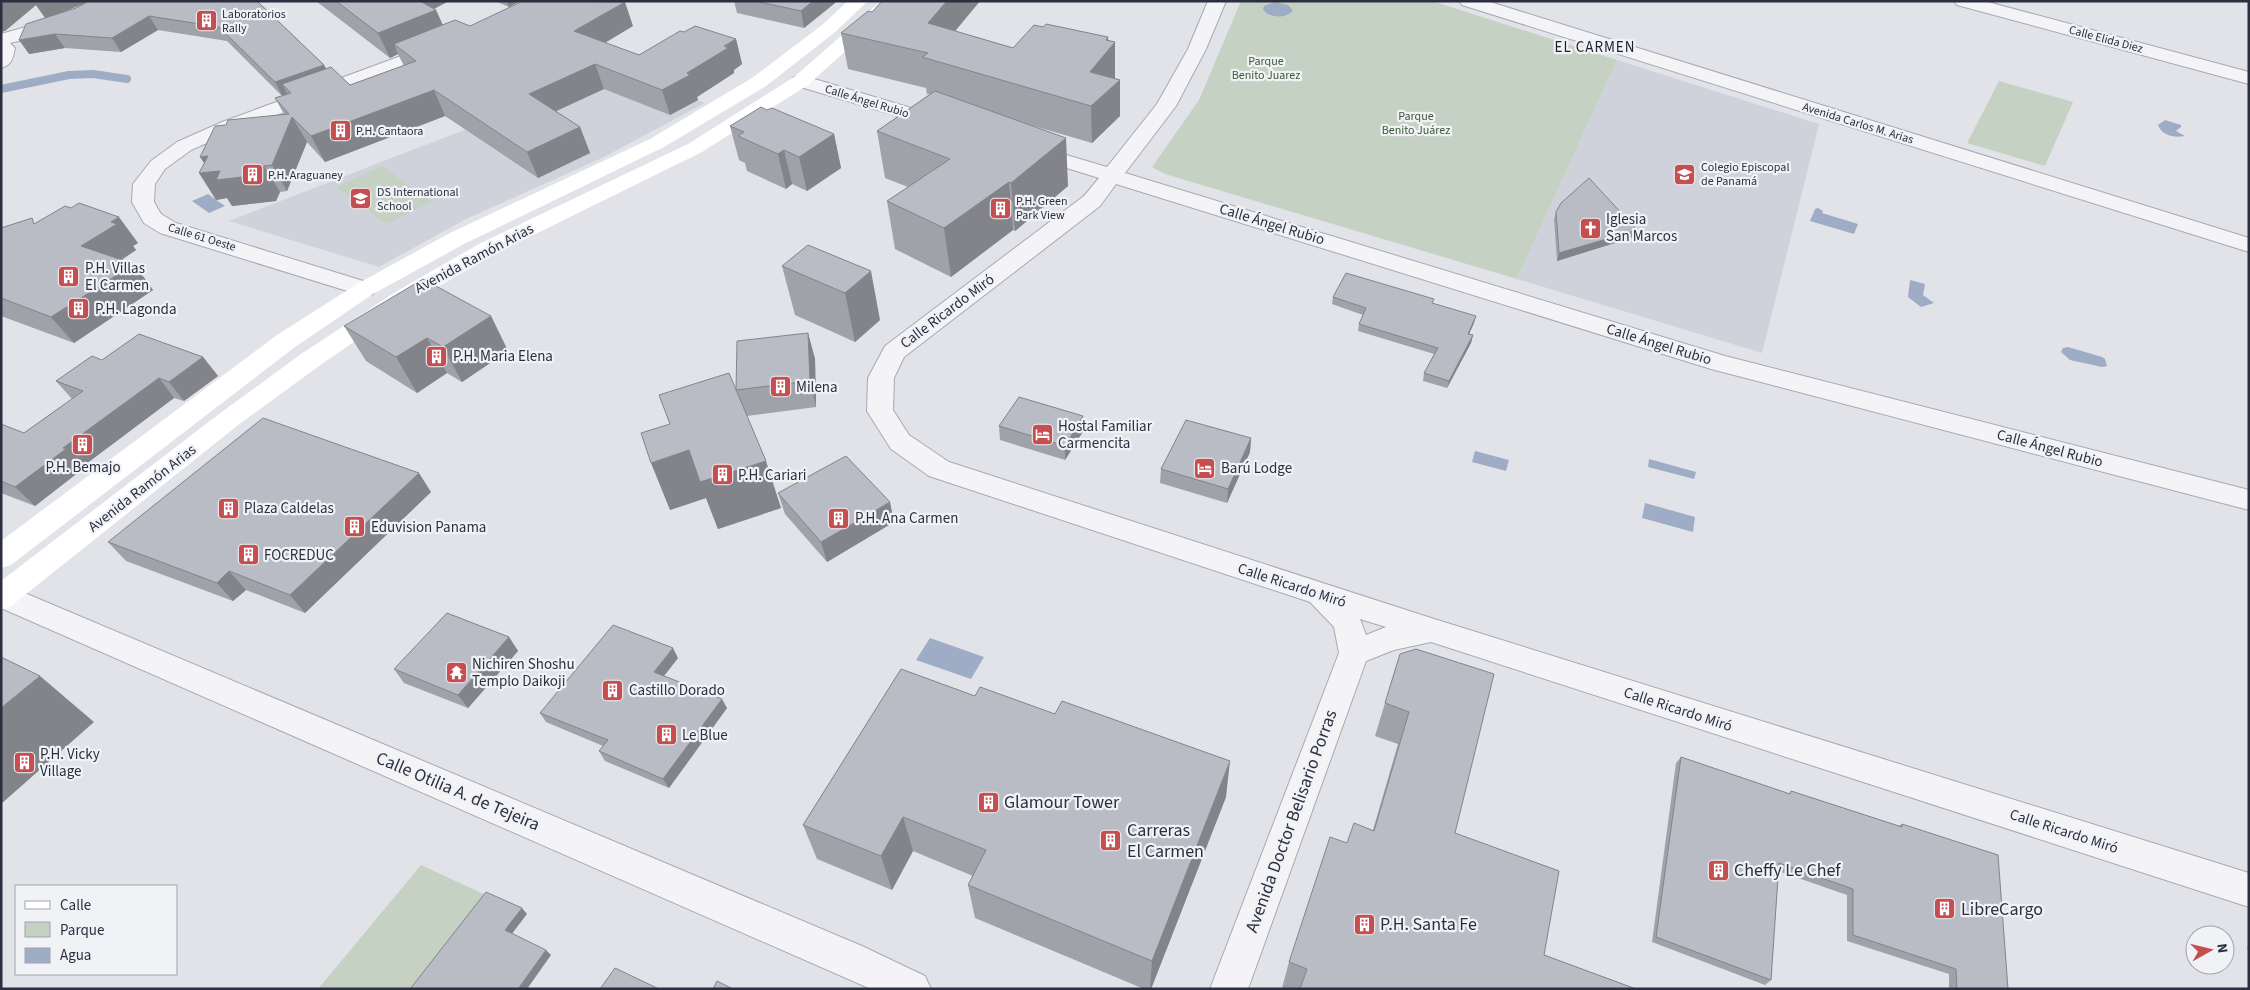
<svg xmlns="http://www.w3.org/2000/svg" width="2250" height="990" font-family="'Source Sans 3',sans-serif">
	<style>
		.built { fill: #cfd2db }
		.green { fill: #c5d2c3 }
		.water { fill: #9facc6 }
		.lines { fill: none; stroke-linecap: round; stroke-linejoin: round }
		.stream { stroke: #9facc6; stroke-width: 8 }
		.street-casing { stroke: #a7a9b3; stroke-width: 2 }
		.street { fill: #f4f4f7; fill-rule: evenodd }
		.secondary { fill: #fff; fill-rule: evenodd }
		.wall { fill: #9fa2a9; fill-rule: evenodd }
		.shaded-wall { fill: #82848a }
		.building { fill: #b9bcc5; stroke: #82848a }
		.labels { text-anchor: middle; stroke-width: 4.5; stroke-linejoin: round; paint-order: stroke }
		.far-poi-label { font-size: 12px; fill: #2b2f3f; stroke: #f1f2f6; text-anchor: start }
		.far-street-label { font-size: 12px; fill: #2b2f3f; stroke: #f1f2f6 }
		.far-park-label { font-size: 12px; fill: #3a5a39; stroke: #f1f2f6 }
		.far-quarter-label { font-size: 15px; letter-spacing: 1px; fill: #1d2030; stroke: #f1f2f6 }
		.poi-label { font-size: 15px; fill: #2b2f3f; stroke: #f1f2f6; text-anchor: start }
		.street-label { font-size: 15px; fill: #2b2f3f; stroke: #f1f2f6 }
		.near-street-label { font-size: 18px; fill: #2b2f3f; stroke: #f1f2f6 }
		.near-poi-label { font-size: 18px; fill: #2b2f3f; stroke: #f1f2f6; text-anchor: start }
	</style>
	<rect width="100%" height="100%" fill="#e1e3e9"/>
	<path class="built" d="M1617 60 1819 124 1762 353 1517 279Z
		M605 64 705 103 604 157 466 219 379 267 229 221 477 125Z"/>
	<path class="green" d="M1241 1H1432L1617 60 1517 279 1165 174 1152 167 1199 100Z
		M1999 81 2073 102 2045 166 1967 143Z
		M382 166 432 202 386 224 336 187Z
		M421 865 492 898 421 989H318Z"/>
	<path class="water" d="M1275 2 1288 5 1293 11C1285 18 1275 18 1266 13L1263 9 1264 6Z
		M2165 120 2181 125V127L2176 131 2185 136C2175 138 2162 136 2158 125Z
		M208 194 225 206 209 213 192 201Z
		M1818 208 1823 211 1822 213 1858 224 1854 234 1810 221 1815 209Z
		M1910 280 1925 284 1923 295 1934 303 1921 307 1908 297Z
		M2068 347 2102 357 2105 359 2107 366 2102 367 2070 360 2061 352 2063 348Z
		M1475 451 1509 460 1506 471 1472 462Z
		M1649 459 1696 472 1694 479 1648 467Z
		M1645 503 1695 517 1693 532 1642 518Z
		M930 638 984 657 971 679 916 660Z"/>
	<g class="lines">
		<path class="stream" d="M1 89 69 75 93 74 127 79"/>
		<defs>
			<path id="street" d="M95 1H118C105 19 33 38 10 43L15 48C13 58 12 65 1 68V34L50 20Z
				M1208 1H1226L1206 49 1176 106 1125 173 1725 356 2249 490V510L1711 369 1116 184 1100 206 904 357 894 378 893 410 909 435 949 462 1431 618 2249 873V907L1431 642 1394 650 1366 661 1248 989H1210L1339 653 1334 627 1310 602 929 476 891 449 867 411 868 378 885 346 1084 196 1099 178 1025 155 1022 151 1025 147 1032 145 1039 147 1107 167 1157 104 1188 49ZM1360 619 1386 627 1366 635Z
				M1459 1H1487L2249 238V252L1462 5Z
				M1954 1H1984L2249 72V84L1957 5Z
				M436 43 443 45 445 49 443 53 236 130 191 150 165 169 155 184 154 202 161 214 176 223 373 284 377 289 373 294 365 296 357 294 160 233 144 223 132 202 133 184 151 161 177 142 222 122Z
				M801 75 948 119 951 123 948 127 941 129 794 85 791 81 794 77Z
				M1 583 862 946 925 976 931 989H871L1 608Z"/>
		</defs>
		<use href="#street" class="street-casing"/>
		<use href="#street" class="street"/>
		<path class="secondary" d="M848 1H868L834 33 766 86 664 147 464 244 373 294 295 347 11 565 1 568V541L277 335 357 284 448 234 650 139 752 78 822 25Z
			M881 1H901L808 85 702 152 495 254 413 301 319 366 237 426 11 606 1 610V581L219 414 301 354 397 291 479 244 688 144 794 77Z"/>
	</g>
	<path class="wall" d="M1 1H257L324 65 326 69 350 85 404 66 398 54 390 58 316 1H449L434 9 436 10 443 25 470 26H633L605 43 639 55 684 32 736 39 742 64 734 70V73L697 97 698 100 670 115 604 89 556 111 580 127 590 153 538 178 445 116 325 162 307 142 287 191 280 192 276 201 232 206 227 198 216 200 226 125 284 114 275 98 282 96 227 41 158 30 121 52 65 48 29 54 45 18 36 5 5 31ZM87 2 76 8 60 13Z
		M495 1H520L509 7Z
		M734 1H835V3L804 28 737 13Z
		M882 1H980L955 31 1013 48 1108 40 1115 42V78L1120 80V116L1092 143 1020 122 1068 186 1015 231 1013 230 951 277 895 249 887 201 908 187 885 178 877 131 930 94H927L926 88 848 69 841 33 872 12Z
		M730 126 834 134 841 168 807 191 792 184 786 189 747 171 745 163 739 160Z
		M1556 212 1637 230 1634 237 1557 261 1554 219Z
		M1 228 138 243 133 246 136 250 122 260 134 264 153 290 74 343 1 316Z
		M808 245 880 320 855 342 795 315 782 266Z
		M1333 297 1433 303 1474 323 1469 334 1473 335 1471 343 1447 388 1423 381 1424 373 1434 354 1358 331 1359 324 1363 315 1332 304Z
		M491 316 508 351 462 382 447 373 417 393 366 361 344 326Z
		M808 333 815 359 816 407 747 416 781 508 718 529 706 498 670 510V424L736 389Z
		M203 357 218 376 184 401 174 398 82 467 84 468 35 506 1 493V424L24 433 72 399 56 381 102 360Z
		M1083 416 1084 430 1065 460 1000 440 999 426Z
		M1251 438 1250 452 1227 503 1160 483 1161 469Z
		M431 492 305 613 246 590 233 601 126 561 108 542Z
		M778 493 894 522 827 562 785 514Z
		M509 637 518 651 468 708 404 683 394 669Z
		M1400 654 1455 833 1544 955 1636 989 1282 988 1289 962 1347 843 1373 830 1398 744 1375 736Z
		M678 658 664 676 727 708 669 788 605 761 599 751 603 746 546 722 540 713Z
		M901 669 1226 797 1151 989H1144L975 918 968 885 973 876 913 851 892 890 817 859 803 825Z
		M1681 757 1789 794 1791 791 1899 826 1902 824 2008 989H1949V974L1847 941V895L1778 871 1771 980 1765 985 1652 942 1676 763Z
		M2249 945V955L2247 946Z"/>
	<path class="shaded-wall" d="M1 1H88V2L46 19 36 5 5 31 1 32Z
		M409 1H449L416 18Z
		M507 1H520L509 7Z
		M813 1H835V3L804 28 801 11Z
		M947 1H980L932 59 928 23Z
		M625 2 633 26 582 56 574 31Z
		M436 10 447 35 394 44 398 54 390 58 378 33Z
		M149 16 158 30 121 52 112 38Z
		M55 34 65 48 29 54 19 40Z
		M1108 37 1109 49 1115 42V78L1097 101 1120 80V116L1092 143 1090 72 1106 40Z
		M736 39 742 64 734 70V73L697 97 698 100 670 115 662 90Z
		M595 64 604 89 539 119 529 94Z
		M324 65 332 80 282 84 288 95 283 97 275 82Z
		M434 90 445 116 325 162 311 136Z
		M292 117 307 142 287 191 272 165Z
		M580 127 590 153 538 178 527 152Z
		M834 134 841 168 807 191 799 157Z
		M1066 138 1068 186 1015 231 1011 183Z
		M784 150 792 184 786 189 778 154Z
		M208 156 264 166 280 192 276 201 232 206 227 198 216 200 199 173 210 172 200 157Z
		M1009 182 1013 230 951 277 944 228Z
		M119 217 138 243 133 246 136 250 101 272 81 246 111 222Z
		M1637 230 1634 237 1557 261 1559 253Z
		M134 264 153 290 74 343 51 317Z
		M871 271 880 320 855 342 845 293Z
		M491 316 508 351 462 382 443 347Z
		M1476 316 1474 323 1466 341 1468 334Z
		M808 333 815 359 816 407 810 381Z
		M1473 335 1471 343 1447 388 1449 381Z
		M427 338 447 373 417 393 396 357Z
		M203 357 218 376 184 401 169 382Z
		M159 378 174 398 82 467 84 468 35 506 15 487 63 448Z
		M1083 416 1084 430 1065 460V446Z
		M1251 438 1250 452 1227 503 1228 489Z
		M689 450 766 461 781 508 718 529 706 498 670 510 651 463Z
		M419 473 431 492 305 613 290 595Z
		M890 502 894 522 827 562 821 542Z
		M229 571 246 590 233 601 217 583Z
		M509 637 518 651 468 708 458 695Z
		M673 648 678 658 659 682 654 672Z
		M40 676 94 722 1 804V708Z
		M722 699 727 708 669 788 663 779Z
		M1230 761 1226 797 1151 989H1150L1152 961Z
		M903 817 913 851 892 890 881 856Z
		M522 908 527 914 511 935 505 930Z
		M546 950 551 955 527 989H518Z"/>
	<path class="building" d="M89 1H257L324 65 275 82 219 27 149 16 112 38 55 34 19 40 26 24 76 8Z
		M336 1H420L436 10 378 33Z
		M523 1 625 2 574 31 639 55 680 31 684 32 695 26 736 39 724 46 728 48 687 73 690 75 662 90 595 64 529 94 580 127 527 152 434 90 311 136 292 117 272 165 264 166 260 175 216 180 220 171 199 173 208 156 200 157 215 126 226 125 228 120 289 114 275 98 291 93 282 84 331 67 350 85 416 61 394 44 455 20 470 26Z
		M755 1H813L801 11Z
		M882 1H947L928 23 1013 48 1034 25 1043 27 1046 24 1108 37 1106 40 1115 42 1090 72 1120 80 1091 106 922 57 928 53 841 33 868 11 872 12Z
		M935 91 1066 138 1011 183 1009 182 944 228 887 201 950 159 877 131Z
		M761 107 767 110 772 108 834 134 799 157 784 150 778 154 738 136 744 132 730 126Z
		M1589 178 1637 230 1559 253 1556 212 1561 203Z
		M79 203 119 217 111 222 117 224 81 246 134 264 51 317 1 298V228L32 218 34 224 65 206 71 208Z
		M808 245 871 271 845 293 782 266Z
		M1346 273 1434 299 1432 303 1476 316 1468 334 1473 335 1449 381 1424 373 1438 348 1359 324 1366 308 1333 297Z
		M423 279 491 316 443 347 427 338 396 357 344 326Z
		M808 333 810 381 736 390 737 341Z
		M139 334 203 357 169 382 159 378 63 448 66 449 15 487 1 481V424L24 433 83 391 56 381 92 356 102 360Z
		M729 373 766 461 700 482 689 450 651 463 641 433 670 424 659 395Z
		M1019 397 1083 416 1065 446 999 426Z
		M263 418 419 473 290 595 229 571 217 583 108 542Z
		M1186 420 1251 438 1228 489 1161 469Z
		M846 456 890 502 821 542 778 493Z
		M447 613 509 637 458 695 394 669Z
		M613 625 673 648 654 672 722 699 663 779 599 751 608 740 540 713Z
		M1416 649 1494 674 1455 833 1559 871 1544 955 1636 989H1300L1307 969 1289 962 1330 837 1347 843 1354 823 1374 831 1409 712 1385 703 1400 654Z
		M1 657 40 676 1 708Z
		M901 669 975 696 980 687 1055 714 1062 701 1230 761 1152 961 968 885 986 850 903 817 881 856 803 825Z
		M1681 757 1790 794 1791 791 1902 827V824L1998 855 2008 989H1957L1956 969 1853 935V889L1779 863 1771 980 1656 937Z
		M486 892 522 908 505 930 546 950 518 989H410Z
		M615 968 659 989H600Z
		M717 981 733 989H713Z"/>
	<defs>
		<symbol id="building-square" viewBox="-11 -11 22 22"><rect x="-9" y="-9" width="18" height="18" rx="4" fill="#c54f50" stroke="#f1f2f6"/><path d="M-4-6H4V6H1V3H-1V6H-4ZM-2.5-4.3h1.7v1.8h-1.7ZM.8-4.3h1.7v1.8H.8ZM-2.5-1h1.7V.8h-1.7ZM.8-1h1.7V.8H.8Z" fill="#fff"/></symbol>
		<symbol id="school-square" viewBox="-11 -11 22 22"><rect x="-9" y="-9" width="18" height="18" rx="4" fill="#c54f50" stroke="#f1f2f6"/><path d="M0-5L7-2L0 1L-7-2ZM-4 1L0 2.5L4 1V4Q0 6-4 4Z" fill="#fff"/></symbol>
		<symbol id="church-square" viewBox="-11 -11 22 22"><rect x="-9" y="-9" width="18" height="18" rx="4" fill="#c54f50" stroke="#f1f2f6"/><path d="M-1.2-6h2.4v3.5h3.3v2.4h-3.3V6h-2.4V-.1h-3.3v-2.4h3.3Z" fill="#fff"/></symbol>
		<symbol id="hotel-square" viewBox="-11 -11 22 22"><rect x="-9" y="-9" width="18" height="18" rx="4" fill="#c54f50" stroke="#f1f2f6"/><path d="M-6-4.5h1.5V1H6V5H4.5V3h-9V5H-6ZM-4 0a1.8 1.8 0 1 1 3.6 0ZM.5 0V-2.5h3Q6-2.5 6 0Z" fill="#fff"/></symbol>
		<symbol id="temple-square" viewBox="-11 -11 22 22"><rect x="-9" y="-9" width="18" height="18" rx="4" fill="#c54f50" stroke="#f1f2f6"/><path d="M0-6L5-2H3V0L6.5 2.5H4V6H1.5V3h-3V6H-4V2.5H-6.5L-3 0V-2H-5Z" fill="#fff"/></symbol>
	</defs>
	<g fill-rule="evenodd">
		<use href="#building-square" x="194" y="8" width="25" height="25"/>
		<use href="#building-square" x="328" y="118" width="25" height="25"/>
		<use href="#school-square" x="1672" y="162" width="25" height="25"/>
		<use href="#building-square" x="240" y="162" width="25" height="25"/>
		<use href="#school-square" x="348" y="186" width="25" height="25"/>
		<use href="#building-square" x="988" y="196" width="25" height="25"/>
		<use href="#church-square" x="1578" y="216" width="25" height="25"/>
		<use href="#building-square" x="56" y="264" width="25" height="25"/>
		<use href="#building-square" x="66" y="296" width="25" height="25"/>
		<use href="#building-square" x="424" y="344" width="25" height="25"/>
		<use href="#building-square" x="768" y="374" width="25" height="25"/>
		<use href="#hotel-square" x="1030" y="422" width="25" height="25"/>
		<use href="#building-square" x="70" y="432" width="25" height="25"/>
		<use href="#hotel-square" x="1192" y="456" width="25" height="25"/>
		<use href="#building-square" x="710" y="462" width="25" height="25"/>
		<use href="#building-square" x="216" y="496" width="25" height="25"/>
		<use href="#building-square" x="826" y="506" width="25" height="25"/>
		<use href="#building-square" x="342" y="514" width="25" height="25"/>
		<use href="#building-square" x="236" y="542" width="25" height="25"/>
		<use href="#temple-square" x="444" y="660" width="25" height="25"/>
		<use href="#building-square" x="600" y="678" width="25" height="25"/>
		<use href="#building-square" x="654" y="722" width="25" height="25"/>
		<use href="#building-square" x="12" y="750" width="25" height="25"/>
		<use href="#building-square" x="976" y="790" width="25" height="25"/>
		<use href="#building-square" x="1098" y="828" width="25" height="25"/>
		<use href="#building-square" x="1706" y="858" width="25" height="25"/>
		<use href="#building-square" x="1932" y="896" width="25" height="25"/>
		<use href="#building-square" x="1352" y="912" width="25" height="25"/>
	</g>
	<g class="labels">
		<g class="far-poi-label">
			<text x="222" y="18">Laboratorios<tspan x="222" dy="14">Rally</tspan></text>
			<text x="356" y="135">P.H. Cantaora</text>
			<text x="1701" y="171">Colegio Episcopal<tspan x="1701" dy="14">de Panamá</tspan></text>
			<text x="268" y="179">P.H. Araguaney</text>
			<text x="377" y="196">DS International<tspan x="377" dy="14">School</tspan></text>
			<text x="1016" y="205">P.H. Green<tspan x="1016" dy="14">Park View</tspan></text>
		</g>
		<g class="far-street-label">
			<text transform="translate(2106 39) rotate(15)" y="4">Calle Elida Diez</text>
			<text transform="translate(867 101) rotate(17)" y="4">Calle Ángel Rubio</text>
			<text transform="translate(1858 123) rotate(17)" y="4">Avenida Carlos M. Arias</text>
			<text transform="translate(202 237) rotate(17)" y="4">Calle 61 Oeste</text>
		</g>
		<g class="far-park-label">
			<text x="1266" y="65">Parque<tspan x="1266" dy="14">Benito Juarez</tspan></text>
			<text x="1416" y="120">Parque<tspan x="1416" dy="14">Benito Juárez</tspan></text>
		</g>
		<g class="far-quarter-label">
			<text x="1595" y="52">EL CARMEN</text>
		</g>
		<g class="poi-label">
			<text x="1606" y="224">Iglesia<tspan x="1606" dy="17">San Marcos</tspan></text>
			<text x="85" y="273">P.H. Villas<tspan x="85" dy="17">El Carmen</tspan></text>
			<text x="95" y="314">P.H. Lagonda</text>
			<text x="453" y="361">P.H. Maria Elena</text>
			<text x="796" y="392">Milena</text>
			<text x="1058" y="431">Hostal Familiar<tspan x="1058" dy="17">Carmencita</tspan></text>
			<text x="83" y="472" text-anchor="middle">P.H. Bemajo</text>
			<text x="1221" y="473">Barú Lodge</text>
			<text x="738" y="480">P.H. Cariari</text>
			<text x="244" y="513">Plaza Caldelas</text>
			<text x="855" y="523">P.H. Ana Carmen</text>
			<text x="371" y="532">Eduvision Panama</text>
			<text x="264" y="560">FOCREDUC</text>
			<text x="472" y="669">Nichiren Shoshu<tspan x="472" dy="17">Templo Daikoji</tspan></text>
			<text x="629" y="695">Castillo Dorado</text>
			<text x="682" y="740">Le Blue</text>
			<text x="40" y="759">P.H. Vicky<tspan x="40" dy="17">Village</tspan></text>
		</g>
		<g class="street-label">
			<text transform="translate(1272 224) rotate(17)" y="5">Calle Ángel Rubio</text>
			<text transform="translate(474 258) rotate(-28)" y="5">Avenida Ramón Arias</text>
			<text transform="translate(947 311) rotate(-37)" y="5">Calle Ricardo Miró</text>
			<text transform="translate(1659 344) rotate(17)" y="5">Calle Ángel Rubio</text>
			<text transform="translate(2050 448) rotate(15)" y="5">Calle Ángel Rubio</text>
			<text transform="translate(142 488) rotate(-38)" y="5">Avenida Ramón Arias</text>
			<text transform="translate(1292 585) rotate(18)" y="5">Calle Ricardo Miró</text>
			<text transform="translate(1678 709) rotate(18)" y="5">Calle Ricardo Miró</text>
			<text transform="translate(2064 831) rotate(18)" y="5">Calle Ricardo Miró</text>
		</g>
		<g class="near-street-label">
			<text transform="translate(458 791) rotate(23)" y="6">Calle Otilia A. de Tejeira</text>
			<text transform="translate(1291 821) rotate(-70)" y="6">Avenida Doctor Belisario Porras</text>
		</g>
		<g class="near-poi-label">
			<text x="1004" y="808">Glamour Tower</text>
			<text x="1127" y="836">Carreras<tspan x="1127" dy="21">El Carmen</tspan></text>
			<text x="1734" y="876">Cheffy Le Chef</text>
			<text x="1961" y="915">LibreCargo</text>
			<text x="1380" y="930">P.H. Santa Fe</text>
		</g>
	</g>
	<rect width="2250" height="990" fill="none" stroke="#2b2f3f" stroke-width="5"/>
	<rect x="15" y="885" width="162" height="90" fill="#f1f2f6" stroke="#a2a4ad"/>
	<rect x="25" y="901" width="25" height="8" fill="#ffffff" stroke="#a2a4ad"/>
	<text x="60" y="910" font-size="15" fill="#2b2f3f">Calle</text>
	<rect x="25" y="922" width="25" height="15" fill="#c5d2c3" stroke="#a2a4ad"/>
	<text x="60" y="935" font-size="15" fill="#2b2f3f">Parque</text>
	<rect x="25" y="948" width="25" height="15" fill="#9facc6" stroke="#a2a4ad"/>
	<text x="60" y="960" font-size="15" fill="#2b2f3f">Agua</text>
	<g transform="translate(2210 950) rotate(82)"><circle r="24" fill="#f1f2f6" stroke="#a2a4ad"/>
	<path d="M0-4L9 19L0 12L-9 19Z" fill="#c54f50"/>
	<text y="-8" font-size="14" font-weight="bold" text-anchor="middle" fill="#2b2f3f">N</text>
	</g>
</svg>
